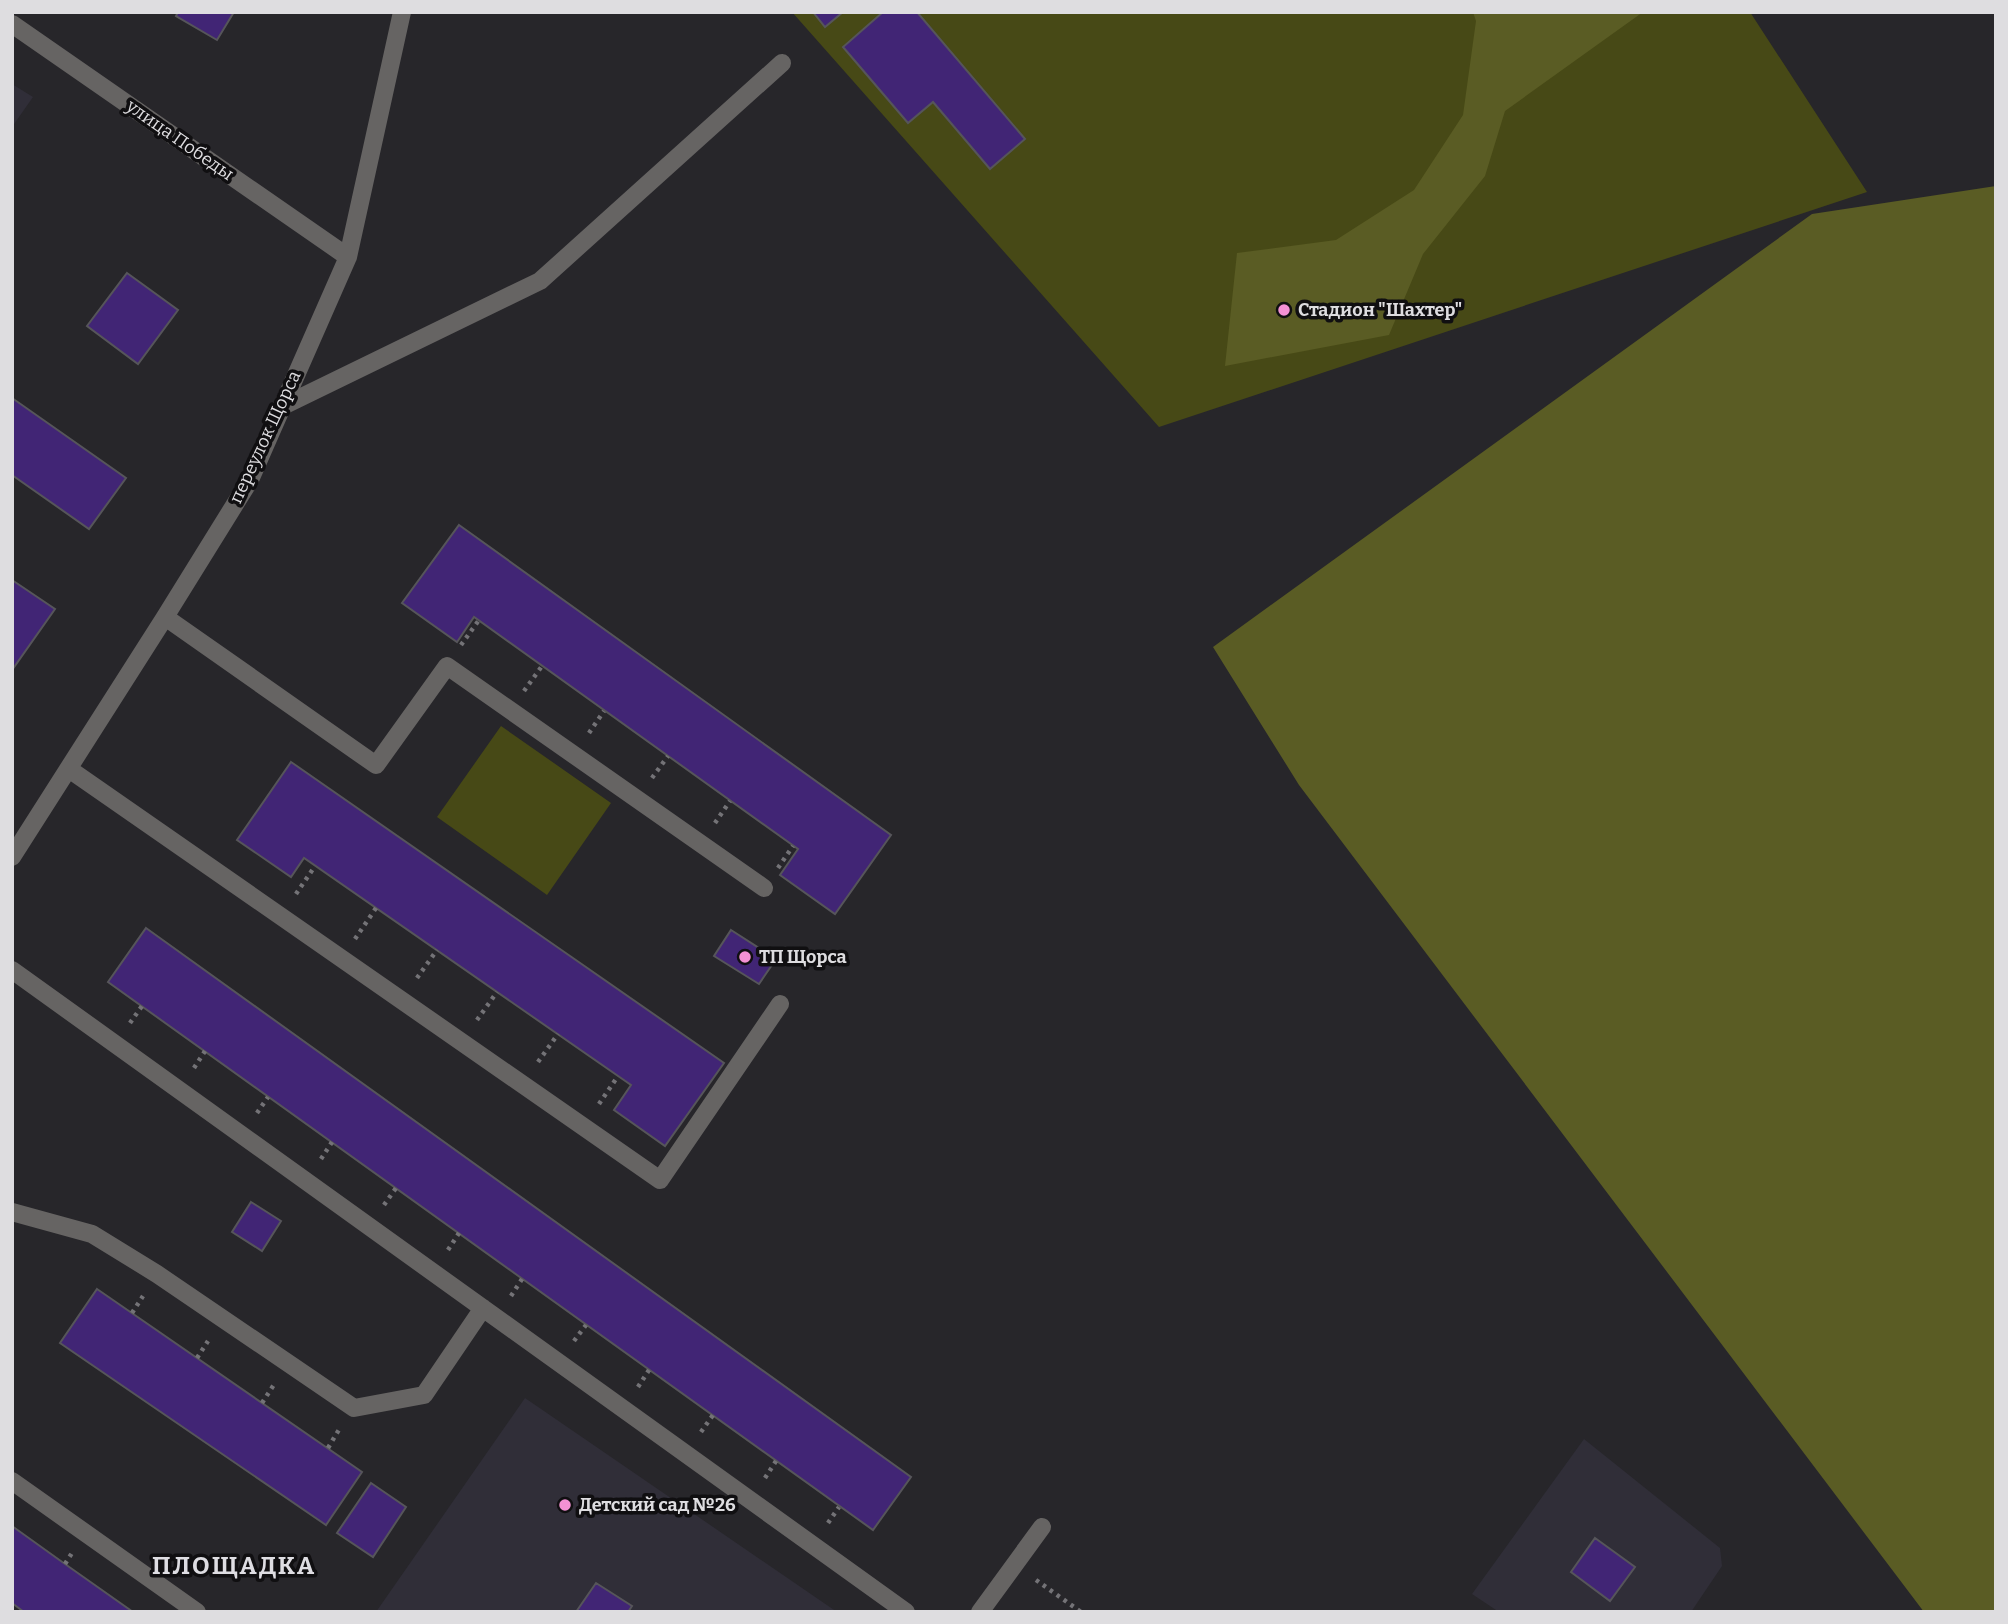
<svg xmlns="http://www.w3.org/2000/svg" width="2008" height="1624" font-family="Bitter,serif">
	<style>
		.built { fill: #302e38 }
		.green { fill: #474916 }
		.forest { fill: #5a5c24 }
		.building { fill: #412575; stroke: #56555a; stroke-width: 2 }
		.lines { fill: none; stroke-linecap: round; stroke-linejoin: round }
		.path { stroke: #747377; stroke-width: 4.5; stroke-dasharray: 3.5 5; stroke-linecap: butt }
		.minor { stroke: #666463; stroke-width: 18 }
		.poi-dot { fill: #f491d4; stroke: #100f11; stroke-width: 2.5 }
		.labels { text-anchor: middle; stroke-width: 7; stroke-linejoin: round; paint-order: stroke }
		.street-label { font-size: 18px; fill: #dedde0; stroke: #100f11 }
		.poi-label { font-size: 18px; font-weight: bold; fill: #dedde0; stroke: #100f11; text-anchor: start }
		.district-label { font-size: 24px; font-weight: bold; letter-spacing: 2px; fill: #dedde2; stroke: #100f11 }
	</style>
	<rect width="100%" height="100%" fill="#27262a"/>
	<path class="built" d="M12 84 33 97 12 127Z
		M525 1398 837 1612H376Z
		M1584 1439 1720 1548 1722 1566 1691 1612H1499L1472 1594Z"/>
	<path class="green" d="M792 12H1750L1867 192 1159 427Z
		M501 726 611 803 547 895 437 817Z"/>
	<path class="forest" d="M1473 12H1643L1505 111 1485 176 1423 254 1389 335 1225 366 1237 253 1336 240 1414 190 1463 115 1476 21Z
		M1996 186V1612H1924L1299 785 1213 647 1812 214Z"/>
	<path class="building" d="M178 12H234L217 40 176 16Z
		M813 12H843L825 27Z
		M883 12H917L1025 139 990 169 933 102 908 123 843 47Z
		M127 273 178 310 138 364 87 326Z
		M12 398 126 478 89 529 12 475Z
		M459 525 891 835 835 914 780 875 798 849 474 617 457 642 402 603Z
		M12 580 55 609 12 670Z
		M291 762 724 1063 665 1146 614 1110 631 1085 304 858 291 877 237 840Z
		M146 928 911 1477 873 1530 108 982Z
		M731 930 776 959 759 984 714 956Z
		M251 1202 281 1221 262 1251 232 1232Z
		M97 1289 362 1472 326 1525 60 1343Z
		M371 1483 406 1507 373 1557 337 1533Z
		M12 1526 65 1564 133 1612H24L12 1603Z
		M1595 1538 1635 1567 1610 1601 1571 1572Z
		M596 1583 632 1606 628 1612H576Z"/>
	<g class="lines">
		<path class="path" d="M461 645 479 620
			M524 691 542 666
			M589 733 604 711
			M652 778 668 756
			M715 823 730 801
			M778 868 793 846
			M296 894 315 866
			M355 939 376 908
			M417 978 437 950
			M477 1020 497 992
			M130 1023 142 1006
			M538 1062 558 1034
			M194 1068 205 1051
			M599 1104 618 1076
			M257 1113 268 1097
			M321 1159 332 1142
			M384 1205 396 1188
			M448 1250 459 1233
			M511 1296 522 1279
			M132 1313 143 1296
			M574 1341 586 1325
			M197 1358 208 1341
			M638 1387 649 1370
			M262 1403 275 1383
			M701 1432 713 1415
			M328 1448 340 1428
			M765 1478 776 1461
			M828 1523 839 1507
			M65 1564 72 1553
			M1036 1580 1081 1612"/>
		<path class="minor" d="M12 24 348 257
			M281 407 540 281 782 63
			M165 617 376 765 447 666 764 888
			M69 769 660 1180 780 1004
			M12 857 165 617 250 480 348 257 402 12
			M12 970 906 1612
			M12 1212 92 1234 157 1274 354 1408 424 1395 483 1308
			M12 1481 197 1612
			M980 1612 1042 1527"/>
	</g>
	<g class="poi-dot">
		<circle cx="1284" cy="310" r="7"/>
		<circle cx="745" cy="957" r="7"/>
		<circle cx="565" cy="1505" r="7"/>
	</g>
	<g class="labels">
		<g class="street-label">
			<text transform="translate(180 140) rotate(35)" y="6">улица Победы</text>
			<text transform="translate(265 437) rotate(-65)" y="6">переулок Щорса</text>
		</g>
		<g class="poi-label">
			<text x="1298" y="316">Стадион "Шахтер"</text>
			<text x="759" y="963">ТП Щорса</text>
			<text x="579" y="1511">Детский сад №26</text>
		</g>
		<g class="district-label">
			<text x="234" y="1574">ПЛОЩАДКА</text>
		</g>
	</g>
	<rect width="2008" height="1624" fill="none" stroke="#dedde0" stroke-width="28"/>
</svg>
